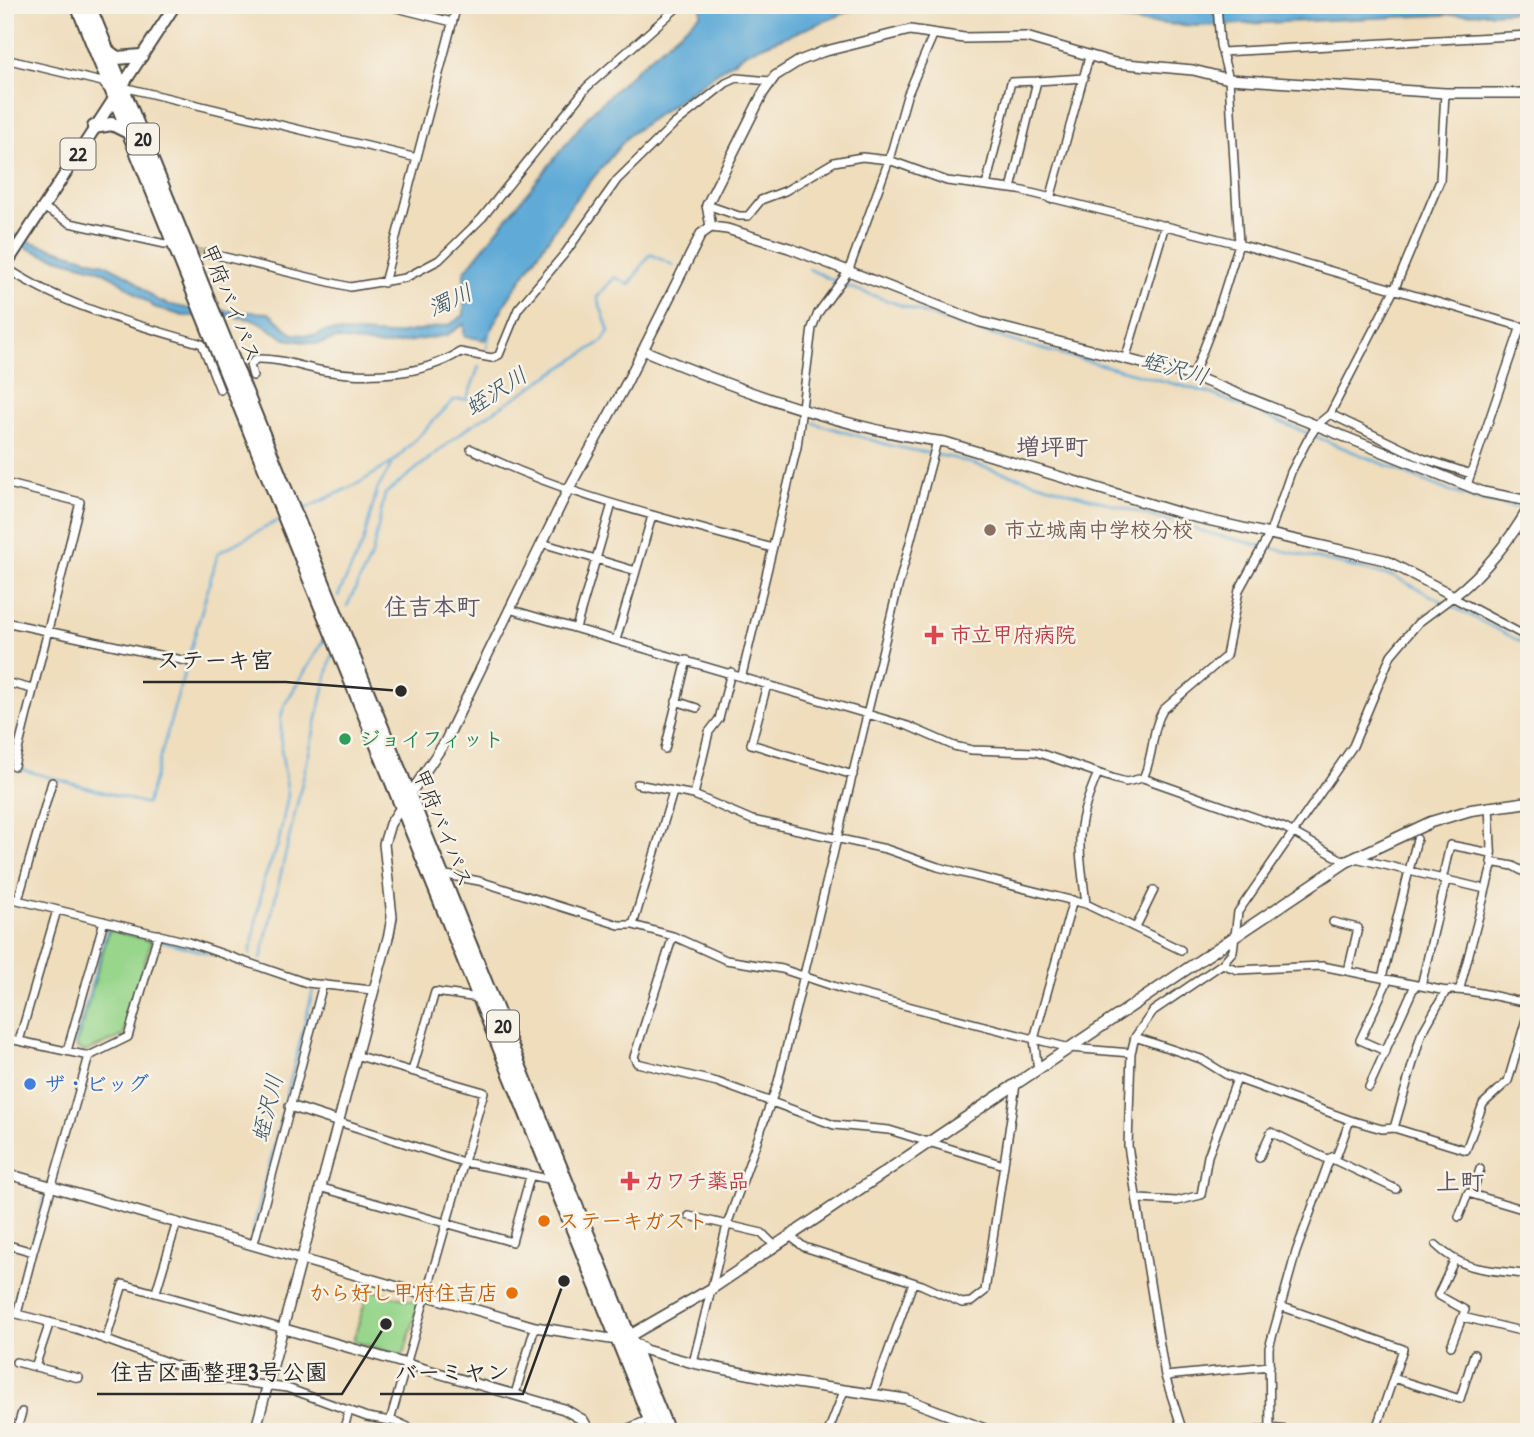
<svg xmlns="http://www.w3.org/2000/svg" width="1534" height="1437" font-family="'Patrick Hand','Klee One',sans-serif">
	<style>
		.green { fill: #98d68c; stroke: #62805c; stroke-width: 2 }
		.water { fill: #5faad7; stroke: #456a81; stroke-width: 2 }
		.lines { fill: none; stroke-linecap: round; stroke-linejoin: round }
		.stream { stroke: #5faad7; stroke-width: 2.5 }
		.minor-tunnel { stroke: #c8b99f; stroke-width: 7; stroke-dasharray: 7 3.5; stroke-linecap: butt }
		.minor-casing { stroke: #484641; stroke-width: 10 }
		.tertiary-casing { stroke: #484641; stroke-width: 12 }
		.secondary-casing { stroke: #484641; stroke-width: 13 }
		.primary-casing { stroke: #484641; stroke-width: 14 }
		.trunk-casing { stroke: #484641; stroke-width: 16 }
		.minor { stroke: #fff; stroke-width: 7 }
		.tertiary { stroke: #fff; stroke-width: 9 }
		.secondary { stroke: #fff; stroke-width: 10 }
		.primary { stroke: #fff; stroke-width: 10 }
		.trunk { stroke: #fff; stroke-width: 12 }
		.education-dot { fill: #8d6e63; stroke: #f7f3e8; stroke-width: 2.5 }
		.health-dot { fill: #e0444e; stroke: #f7f3e8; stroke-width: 2.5 }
		.leisure-dot { fill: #2e9e5b; stroke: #f7f3e8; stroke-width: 2.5 }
		.shop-dot { fill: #3f7fe0; stroke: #f7f3e8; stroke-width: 2.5 }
		.food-dot { fill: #e8710a; stroke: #f7f3e8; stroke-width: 2.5 }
		.labels { text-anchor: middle; stroke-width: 5; stroke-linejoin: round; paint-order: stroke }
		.shield { fill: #f7f3e8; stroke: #686764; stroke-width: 2 }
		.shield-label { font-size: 19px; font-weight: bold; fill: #2b2b2b }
		.street-label { font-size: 21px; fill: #2b2b2b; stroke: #f7f3e8 }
		.education-label { font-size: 21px; font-weight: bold; fill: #785e54; stroke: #f7f3e8; text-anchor: start }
		.health-label { font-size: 21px; font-weight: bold; fill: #be3a42; stroke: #f7f3e8; text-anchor: start }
		.leisure-label { font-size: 21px; font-weight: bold; fill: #27864d; stroke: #f7f3e8; text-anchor: start }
		.shop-label { font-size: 21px; font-weight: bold; fill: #366cbe; stroke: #f7f3e8; text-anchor: start }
		.food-label { font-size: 21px; font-weight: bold; fill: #c56008; stroke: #f7f3e8; text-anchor: start }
		.water-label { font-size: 23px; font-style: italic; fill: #3d5767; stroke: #f7f3e8 }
		.quarter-label { font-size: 24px; font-weight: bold; fill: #625566; stroke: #f7f3e8 }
		.leader { fill: none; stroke: #2b2b2b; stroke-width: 2.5 }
		.callout-dot { fill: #2b2b2b; stroke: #f7f3e8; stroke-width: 2.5 }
		.callout-label { font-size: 23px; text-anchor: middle; font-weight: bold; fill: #2b2b2b; stroke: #f7f3e8; stroke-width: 5; stroke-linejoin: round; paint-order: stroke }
	</style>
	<rect width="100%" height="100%" fill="#f7f3e8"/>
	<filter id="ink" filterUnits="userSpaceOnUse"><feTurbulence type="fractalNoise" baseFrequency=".0143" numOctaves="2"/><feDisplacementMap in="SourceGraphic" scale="14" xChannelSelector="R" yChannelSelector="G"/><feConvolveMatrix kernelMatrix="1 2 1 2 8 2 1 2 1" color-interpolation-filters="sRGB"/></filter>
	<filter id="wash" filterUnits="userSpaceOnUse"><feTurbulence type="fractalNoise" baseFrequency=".00686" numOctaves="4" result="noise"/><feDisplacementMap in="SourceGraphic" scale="28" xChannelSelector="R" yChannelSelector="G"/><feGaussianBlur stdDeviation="1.57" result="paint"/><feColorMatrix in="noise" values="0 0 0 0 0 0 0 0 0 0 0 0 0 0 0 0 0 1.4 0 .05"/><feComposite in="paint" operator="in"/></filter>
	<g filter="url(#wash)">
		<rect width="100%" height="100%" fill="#efddbc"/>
		<path class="green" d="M109 930 151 941 123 1036 85 1052 77 1048V1042Z
			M369 1289 415 1302 418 1306 404 1354 399 1355 353 1341Z"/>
		<path class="water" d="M701 5H865L747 52 629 135 573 202 506 302 485 340 464 336V324L447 335 383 346 337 339 318 344 286 339 255 320 223 315 183 316 154 307 115 278 98 269 42 254 5 239V230L31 242 105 264 130 277 155 299 167 304 190 309 269 313 293 334 316 336 326 331 390 335 449 325 464 315V272L590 114 639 67 701 14Z
			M1069 5H1529V11L1198 26 1131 22Z"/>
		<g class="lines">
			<path class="stream" d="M809 269 843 285 946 321 1022 344 1209 393 1449 491 1482 501 1524 509
				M487 348 490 330
				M814 423 892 446 953 458 1216 535 1395 577 1529 646
				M300 511 359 483 393 462 454 400 467 399 479 366
				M338 596 363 543 377 490 392 464
				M347 606 372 555 385 494 466 429 603 341 609 331 597 297 615 277 629 285 650 254 673 265
				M5 765 147 804 218 553 281 519
				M163 941 214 955
				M250 954 264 879 278 845 288 795 281 749V717L285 704 324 640
				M261 959 332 654
				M75 1044 108 927 152 938
				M252 1234 313 990
				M32 1243 45 1195
				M5 1330 28 1256"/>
		</g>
	</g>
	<g filter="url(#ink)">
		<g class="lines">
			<path class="minor-tunnel" d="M186 248 208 253"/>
			<defs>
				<path id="minor" d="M385 5 452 22
					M1222 52 1529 35
					M5 59 102 82 107 88
					M123 87 417 158
					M986 186 1011 82 1037 81
					M1011 189 1037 81 1084 78
					M1050 199 1089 57
					M707 205 739 216H748L761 200 785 191 834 162 862 157 889 160 947 181 1019 190 1239 244 1529 329
					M44 208 70 223 165 244
					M208 253 350 287 405 278 439 260 482 218 587 87 680 5
					M5 267C64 307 135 324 202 344L220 390
					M384 283 457 5
					M1125 360 1165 225
					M253 376 250 365 256 359C280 358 301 367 324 371 368 378 422 376 460 352L492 358 499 355 518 309 566 252 617 180 673 125 726 83 737 78 770 81
					M1193 376 1216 317 1239 244 1229 79 1220 45 1217 5
					M1330 414 1422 458 1471 474
					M471 449C567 497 670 519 772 548
					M5 483 80 502 14 766
					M1467 485 1521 326
					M542 543 636 571
					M1452 597 1529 638
					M509 609 908 726 954 746 972 750 1036 752 1115 779 1126 782 1143 778C1154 756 1151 730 1163 710L1226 656 1239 590 1269 535 1291 472 1307 441 1318 424 1330 414 1395 288 1440 181 1445 93
					M5 622 191 662
					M576 628 612 504
					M616 640 652 516
					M742 675 797 447 812 328 818 313 848 272 889 160 907 96 934 33
					M5 682 32 689
					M767 685 751 744 853 775
					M676 701 697 708
					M665 749 687 660
					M1143 778 1285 828 1346 862
					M637 784 694 795 752 820 886 849 938 867 1086 904 1181 950
					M694 795 709 732 719 719 731 672
					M1355 858 1485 889
					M1491 862 1513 866 1529 875
					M441 874 479 881 619 925H633L673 936 726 960 782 969 842 989 1034 1039 1070 1048 1131 1053
					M1442 880 1450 845 1491 853
					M5 897 188 942 307 983 372 990
					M18 900 52 782
					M1086 904C1079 844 1073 830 1098 773
					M1333 922 1358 928 1348 971
					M633 925 673 792
					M1136 927 1154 890
					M673 936 634 1057 637 1063 717 1082 834 1125 889 1130 1004 1165
					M1222 964 1238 970 1322 966 1446 991C1461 986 1509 1000 1529 1003
					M1382 978 1417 839
					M1421 986 1446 880
					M1460 988 1492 866 1489 806
					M1135 1037 1201 1059 1227 1075 1350 1120 1382 1129 1394 1128 1466 1150 1483 1104 1508 1081 1529 1009
					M5 1038 89 1056 128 1037 158 934
					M19 1041 57 910
					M67 1051 104 921
					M1385 1051 1360 1040 1388 980
					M355 1055 484 1092 390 1421
					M1038 1070 1034 1039 1073 900
					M412 1071 435 992 479 998
					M1369 1087 1415 985
					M336 1121 463 1162 554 1180
					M1394 1128 1421 1035 1446 991
					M1259 1158 1271 1132 1329 1160
					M1330 1158 1396 1189
					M319 1187 512 1242 530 1177
					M1472 1194 1480 1169
					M1138 1199 1177 1201 1201 1195 1208 1156 1237 1079
					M689 1216 762 1233 774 1245
					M1459 1217 1468 1193 1529 1211
					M790 1236 804 1247 922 1285 962 1303 971 1302 985 1291 1016 1084
					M254 1243 323 984
					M5 1244 33 1252 89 1056
					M1436 1245C1465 1273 1491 1269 1529 1275
					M156 1292 177 1222
					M1280 1306 1403 1349 1375 1432
					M5 1311 76 1329 211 1378 287 1388 367 1417 397 1422 419 1432
					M17 1314 33 1252
					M1463 1317 1529 1333
					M106 1340 123 1284 281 1328
					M1451 1346 1465 1310 1438 1295 1454 1261
					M16 1362 79 1378
					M693 1363 727 1225 778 1082 897 591 937 441
					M35 1367 50 1322
					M1165 1376 1270 1366
					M1393 1378 1460 1399 1474 1354
					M515 1394 535 1327
					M873 1394 913 1283
					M1270 1428 1269 1348 1296 1252 1330 1158 1337 1155 1350 1120
					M16 1432 22 1412
					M343 1432 349 1410
					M619 1432 650 1419
					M828 1432 844 1391
					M1183 1432 1165 1376 1128 1146 1131 1053 1135 1037 1153 1011 1222 964 1233 951 1238 912 1353 746 1391 655 1418 623 1454 596
					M1251 1432 1270 1428 1305 1432"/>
				<path id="tertiary" d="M711 227 707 205 763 93 775 76 799 61 822 52 910 30 964 38 1026 37 1115 63 1193 70 1229 79 1445 93H1529
					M643 350C735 389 846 430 945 442L1190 516 1385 560 1454 596C1484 573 1511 539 1529 507
					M290 1106 336 1121
					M5 1173 535 1327 617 1340
					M281 1328 564 1409 583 1420 590 1432
					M631 1340 645 1350 693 1363 782 1381 906 1399 993 1432
					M255 1432 389 934 392 917 384 844 390 824 445 742 568 490 625 386 701 234 711 227 727 229 789 248 980 322 1193 376 1483 492 1529 501"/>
				<path id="secondary" d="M624 1339 711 1289 1346 862 1431 822 1471 810 1529 802"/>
				<path id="primary" d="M5 266 175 5"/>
				<path id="trunk" d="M77 5 655 1432
					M89 5 668 1432
					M109 52 117 58 141 56
					M94 127 112 124 128 132"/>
			</defs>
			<use href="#minor" class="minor-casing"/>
			<use href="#tertiary" class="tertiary-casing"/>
			<use href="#secondary" class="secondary-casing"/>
			<use href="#primary" class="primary-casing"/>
			<use href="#trunk" class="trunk-casing"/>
			<use href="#minor" class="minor"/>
			<use href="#tertiary" class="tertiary"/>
			<use href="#secondary" class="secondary"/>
			<use href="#primary" class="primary"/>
			<use href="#trunk" class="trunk"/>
		</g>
	</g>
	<circle class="education-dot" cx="990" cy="530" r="7"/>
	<g class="health-dot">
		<path d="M930.5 624.5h7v7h7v7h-7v7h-7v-7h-7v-7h7z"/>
		<path d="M626.5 1170.5h7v7h7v7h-7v7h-7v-7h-7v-7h7z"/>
	</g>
	<circle class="leisure-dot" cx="345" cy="739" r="7"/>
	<circle class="shop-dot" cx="30" cy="1084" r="7"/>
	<g class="food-dot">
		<circle cx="544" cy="1221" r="7"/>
		<circle cx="512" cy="1293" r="7"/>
	</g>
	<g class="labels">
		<g class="shield">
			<rect x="127" y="123.5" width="32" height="31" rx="5"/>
			<rect x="60.5" y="138.5" width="35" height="31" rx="5"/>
			<rect x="487" y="1010.5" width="32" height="31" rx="5"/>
		</g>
		<g class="shield-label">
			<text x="143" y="146">20</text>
			<text x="78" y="161">22</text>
			<text x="503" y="1033">20</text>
		</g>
		<g class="street-label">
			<text transform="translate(231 303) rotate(68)" y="7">甲府バイパス</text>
			<text transform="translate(443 828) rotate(68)" y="7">甲府バイパス</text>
		</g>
		<g class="education-label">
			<text x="1004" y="537">市立城南中学校分校</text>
		</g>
		<g class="health-label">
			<text x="950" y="642">市立甲府病院</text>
			<text x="644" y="1188">カワチ薬品</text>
		</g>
		<g class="leisure-label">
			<text x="359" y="746">ジョイフィット</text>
		</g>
		<g class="shop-label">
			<text x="44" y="1091">ザ・ビッグ</text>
		</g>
		<g class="food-label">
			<text x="558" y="1228">ステーキガスト</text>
			<text x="498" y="1300" text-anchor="end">から好し甲府住吉店</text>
		</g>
		<g class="water-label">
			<text transform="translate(450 300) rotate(-24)" y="8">濁川</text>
			<text transform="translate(1175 368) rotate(16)" y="8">蛭沢川</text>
			<text transform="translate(496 391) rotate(-33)" y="8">蛭沢川</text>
			<text transform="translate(267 1108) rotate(-76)" y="8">蛭沢川</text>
		</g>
		<g class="quarter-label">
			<text x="1052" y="455">増坪町</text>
			<text x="432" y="615">住吉本町</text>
			<text x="1460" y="1190">上町</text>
		</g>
	</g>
	<path class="leader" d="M401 691L286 682H143M564 1281L523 1394H380M386 1324L342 1394H97"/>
	<g class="callout-dot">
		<circle cx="401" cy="691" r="7"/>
		<circle cx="564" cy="1281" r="7"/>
		<circle cx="386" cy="1324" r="7"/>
	</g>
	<g class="callout-label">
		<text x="215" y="668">ステーキ宮</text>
		<text x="452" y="1380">バーミヤン</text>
		<text x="219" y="1380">住吉区画整理3号公園</text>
	</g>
	<rect width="1534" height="1437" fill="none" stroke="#f7f3e8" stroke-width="28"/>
</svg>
